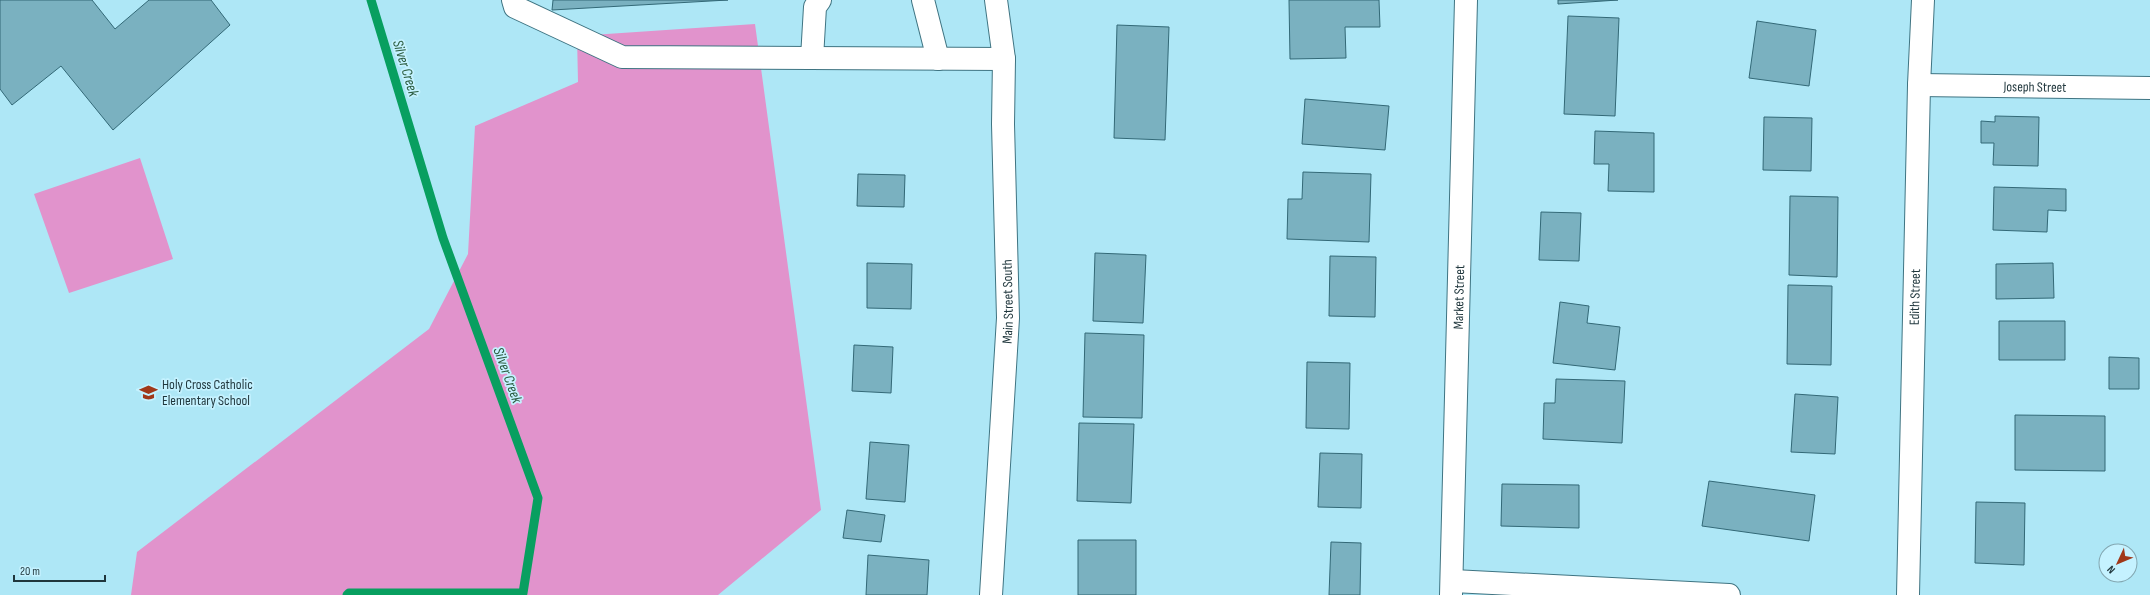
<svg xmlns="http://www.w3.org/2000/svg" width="2150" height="595" font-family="'Sofia Sans Condensed',sans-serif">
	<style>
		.green { fill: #e193cc }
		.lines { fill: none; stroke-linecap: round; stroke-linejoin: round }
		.stream { stroke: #089f60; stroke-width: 9 }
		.building { fill: #7ab1c0; stroke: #336977 }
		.minor-casing { stroke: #3f7482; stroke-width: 24 }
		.major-casing { stroke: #3f7482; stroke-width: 24 }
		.minor { stroke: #fff; stroke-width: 22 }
		.major { stroke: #fff; stroke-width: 22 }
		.labels { text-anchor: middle; stroke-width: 3.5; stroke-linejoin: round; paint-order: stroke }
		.street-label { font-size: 14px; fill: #1f363c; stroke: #c5f2ff }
		.poi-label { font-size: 14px; fill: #1f363c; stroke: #c5f2ff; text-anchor: start }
		.water-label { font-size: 15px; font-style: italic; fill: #2b5c40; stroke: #c5f2ff }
	</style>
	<rect width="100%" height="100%" fill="#aee7f6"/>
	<path class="green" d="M755 24 821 510 718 595H131L137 552 429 329 468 254 475 126 578 82 577 36Z
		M140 158 173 259 69 293 34 194Z"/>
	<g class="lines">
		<path class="stream" d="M347 595 349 593H523L538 498 443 238 371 0"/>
	</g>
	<path class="building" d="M0 0H92L115 29 149 0H211L230 25 113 130 61 66 12 105 0 89Z
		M553 0H728L552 10Z
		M1289 0H1379L1380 27H1345L1346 58 1290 59Z
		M1558 0H1618L1558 4Z
		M1568 16 1619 18 1615 116 1564 114Z
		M1757 21 1816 30 1809 86 1749 78Z
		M1117 25 1169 27 1165 140 1114 138Z
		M1305 99 1389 106 1385 150 1302 144Z
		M1995 116 2039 117 2038 166 1993 165 1994 143H1981V121L1995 122Z
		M1764 117 1812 118 1811 171 1763 170Z
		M1595 131 1654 133V192L1608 191 1609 164H1594Z
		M1303 172 1371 174 1369 242 1287 239 1288 199H1302Z
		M858 174 905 175 904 207 857 206Z
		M1994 187 2066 189V211L2048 210 2047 232 1993 230Z
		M1790 196 1838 197 1837 277 1789 275Z
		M1541 212 1581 213 1579 261 1539 260Z
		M1095 253 1146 255 1143 323 1093 321Z
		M1330 256 1376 257 1375 317 1329 316Z
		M867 263 912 264 911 309 867 308Z
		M2053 263 2054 298 1996 299V264Z
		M1788 285 1832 286 1831 365 1787 364Z
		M1560 302 1589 306 1587 323 1620 327 1615 370 1553 363Z
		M1999 321H2065V360H1999Z
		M1085 333 1144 335 1142 418 1083 417Z
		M854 345 893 347 891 393 852 391Z
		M2109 357 2139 358V389H2109Z
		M1307 362 1350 363 1349 429 1306 428Z
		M1556 379 1625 381 1622 443 1543 439 1544 403H1555Z
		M1795 394 1838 397 1835 454 1791 452Z
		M2015 415 2105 416V471L2015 470Z
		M1079 423 1134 424 1131 503 1077 501Z
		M870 442 909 445 905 502 866 499Z
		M1320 453 1362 454 1361 508 1318 507Z
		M1709 481 1815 495 1809 541 1702 526Z
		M1502 484 1579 485V528L1501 526Z
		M1976 502 2025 503 2024 565 1975 563Z
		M847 510 885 515 881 542 843 538Z
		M1078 540H1136V595H1078Z
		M1331 542 1361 543 1360 595H1329Z
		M868 555 929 560 927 595H866Z"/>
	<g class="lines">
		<defs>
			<g id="minor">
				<path d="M513 0 515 7 622 57 1004 59"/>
				<path d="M923 0 938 59"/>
				<path d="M812 58 815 7 820 0"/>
				<path id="s1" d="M1919 85 2150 88"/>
				<path d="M1453 581 1729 595"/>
				<path id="s2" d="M1451 595 1466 0"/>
				<path id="s3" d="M1908 595 1919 85 1923 0"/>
			</g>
			<g id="major">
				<path id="s4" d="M991 595 1008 318 1003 124 1004 59 996 0"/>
			</g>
		</defs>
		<use href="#minor" class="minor-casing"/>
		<use href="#major" class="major-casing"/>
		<use href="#minor" class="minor"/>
		<use href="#major" class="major"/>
	</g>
	<defs>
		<symbol id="school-bare" viewBox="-9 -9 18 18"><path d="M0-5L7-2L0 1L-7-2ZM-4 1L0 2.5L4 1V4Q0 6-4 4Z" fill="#a03819" stroke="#c5f2ff" stroke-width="2.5" paint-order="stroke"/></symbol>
	</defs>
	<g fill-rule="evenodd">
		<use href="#school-bare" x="136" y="380" width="25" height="25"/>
	</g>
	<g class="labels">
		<g class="street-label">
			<text dy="5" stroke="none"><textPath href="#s1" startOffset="116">Joseph Street</textPath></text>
			<text dy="5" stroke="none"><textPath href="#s3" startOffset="298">Edith Street</textPath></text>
			<text dy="5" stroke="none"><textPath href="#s2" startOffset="298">Market Street</textPath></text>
			<text dy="5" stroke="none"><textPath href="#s4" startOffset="294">Main Street South</textPath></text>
		</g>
		<g class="poi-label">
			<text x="162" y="389">Holy Cross Catholic<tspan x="162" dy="16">Elementary School</tspan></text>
		</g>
		<g class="water-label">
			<text transform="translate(406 68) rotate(73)" y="5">Silver Creek</text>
			<text transform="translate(508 375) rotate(70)" y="5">Silver Creek</text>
		</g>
	</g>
	<g transform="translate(2118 563) rotate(226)"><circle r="19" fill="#c5f2ff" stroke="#83a7b1"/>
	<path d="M0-3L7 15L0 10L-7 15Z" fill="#a03819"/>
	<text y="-6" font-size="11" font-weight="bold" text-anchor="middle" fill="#1f363c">N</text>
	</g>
	<path d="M14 575v6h91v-6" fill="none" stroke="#1f363c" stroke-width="2"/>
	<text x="20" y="575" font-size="12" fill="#1f363c" stroke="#c5f2ff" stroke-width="3" paint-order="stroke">20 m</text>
</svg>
